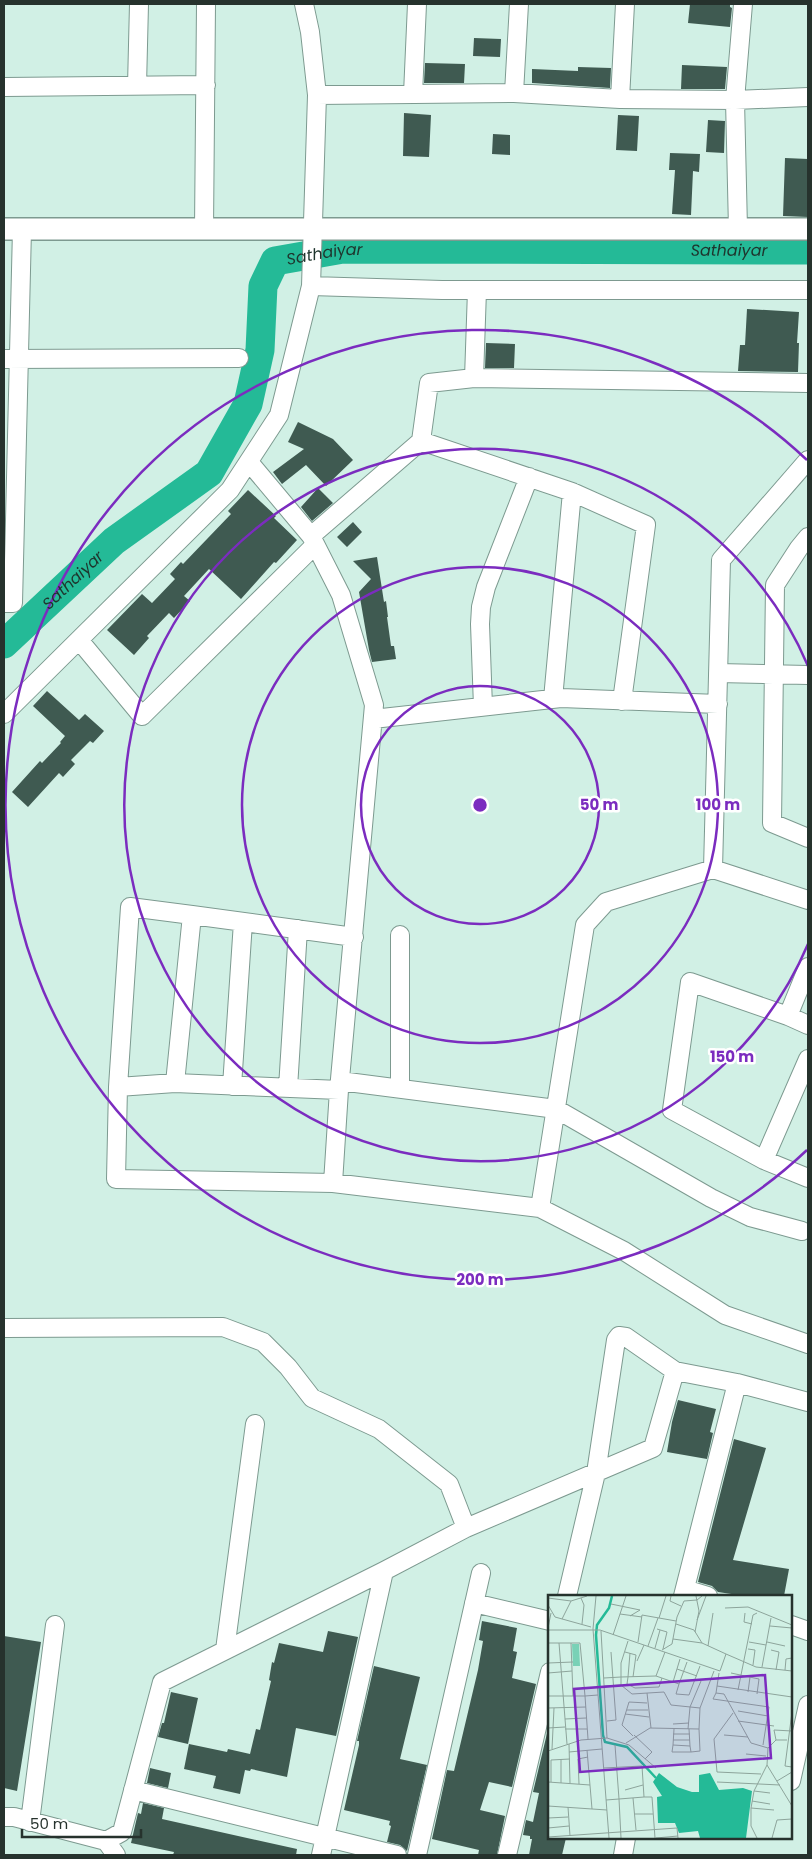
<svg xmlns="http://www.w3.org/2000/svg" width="812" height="1859" font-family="Poppins,sans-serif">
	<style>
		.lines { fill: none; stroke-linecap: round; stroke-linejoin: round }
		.river { stroke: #24ba97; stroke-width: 29 }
		.building { fill: #3f5a51 }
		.minor-casing { stroke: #7d9a90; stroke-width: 20 }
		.tertiary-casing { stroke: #7d9a90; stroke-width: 24 }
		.minor { stroke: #fff; stroke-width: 18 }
		.tertiary { stroke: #fff; stroke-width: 21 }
		.ring { fill: none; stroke: #7b2cbf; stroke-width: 2.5 }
		.labels { text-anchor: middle; stroke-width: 5; stroke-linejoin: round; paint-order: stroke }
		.water-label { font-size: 16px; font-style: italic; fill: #1e352d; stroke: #fff }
		.inset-river { fill: none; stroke: #24ba97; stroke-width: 2.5 }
		.inset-road { fill: none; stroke: #8da49b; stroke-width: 1 }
		.view { fill: #7b2cbf; fill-opacity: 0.15; stroke: #7b2cbf; stroke-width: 2.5 }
		.inset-edge { fill: none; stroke: #26322d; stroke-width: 2.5 }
		.centre { fill: #7b2cbf; stroke: #fff; stroke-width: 2.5 }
		.ring-label { font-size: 15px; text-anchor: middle; font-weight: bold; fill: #7b2cbf; stroke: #fff; stroke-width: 5; stroke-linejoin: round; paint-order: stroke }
	</style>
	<rect width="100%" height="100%" fill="#d1f0e5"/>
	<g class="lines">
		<path class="river" id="s1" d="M4 644 114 541 209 473 248 404 260 350 263 286 275 261 343 249 808 250"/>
	</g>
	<path class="building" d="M690 4H730V7L732 8 730 27 688 23Z
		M474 38 501 39 500 57 473 56Z
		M425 63 465 64 464 83H424Z
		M682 65 727 67 725 89H681Z
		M578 67 611 68 610 88 532 83V69L578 71Z
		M404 113 431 115 429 157 403 156Z
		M618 115 639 116 637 151 616 150Z
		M708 120 725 121 724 153 706 152Z
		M493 134 510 135V155L492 154Z
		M670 153 700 154 699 172 693 171 691 215 672 214 675 170H669Z
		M785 158 808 159V217L783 216Z
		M747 309 799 312 797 343H799L798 372 738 371 740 345H745Z
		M486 343 515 344 514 368H485Z
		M298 422 333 439 353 460 326 486 306 465 282 484 273 472 304 449 288 442Z
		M318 488 333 503 312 521 301 507Z
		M248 490 276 516 274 518 297 540 276 563 274 562 241 599 209 569 184 596 190 601 174 618 169 613 147 636 149 638 134 655 107 630 142 594 152 603 175 579 170 574 181 562 183 564 231 514 228 511Z
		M353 522 362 532 347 547 337 537Z
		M377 557 384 602 386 601 388 617H387L391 646H394L396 659 372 662 369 650 359 592 371 579 353 561Z
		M47 691 79 720 85 714 104 731 93 743 90 741 71 760 75 764 63 777 59 773 28 807 12 792 40 761 42 763 61 743 60 742 65 736 33 706Z
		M678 1400 716 1409 710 1432 713 1433 707 1459 667 1452 672 1422Z
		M734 1439 766 1448 733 1560 789 1569 784 1596H745L718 1592 712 1586 698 1582Z
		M482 1621 517 1628 513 1651 517 1652 512 1678 536 1684 512 1787 489 1782 480 1810 505 1816 497 1855H478L479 1850 432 1839 447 1770 454 1771 478 1670 483 1641 479 1640Z
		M328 1631 358 1637 336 1736 296 1728 287 1777 251 1769 250 1771 245 1770 240 1794 213 1788 216 1776 184 1769 189 1744 227 1752 228 1749 250 1754 256 1729 260 1730 271 1681 269 1680 272 1662 274 1663 279 1643 323 1652Z
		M4 1636 41 1642 17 1791 4 1788Z
		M374 1666 420 1677 400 1759 427 1765 407 1851 400 1845 387 1842 391 1826 389 1825 390 1821 344 1810 359 1745V1741H357Z
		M171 1692 198 1698 188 1744 158 1737 162 1723H164Z
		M550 1721V1838H566L562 1855H529L532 1839H530V1836L523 1835 526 1820 533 1822 539 1793 533 1792Z
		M150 1768 171 1773 168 1788 147 1783Z
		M143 1803 164 1808 162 1819 297 1849 296 1855H173L174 1852 131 1843 138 1813 141 1814Z"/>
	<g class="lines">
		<defs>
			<path id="minor" d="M304 4 310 32 317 95 311 286
				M137 86 139 4
				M4 87 206 85
				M514 93 519 4
				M413 94 417 4
				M317 95 514 93 620 99 735 100 743 4
				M620 99 625 4
				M204 229 206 4
				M738 229 735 100 808 97
				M477 290 474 378 808 383
				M4 359 239 358
				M421 441 429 383 474 378
				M249 462 311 536 341 595 374 705 339 1090 333 1183 540 1208 624 1251 725 1315 808 1344
				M311 536 421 441 572 492 646 525 622 701
				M808 537 799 548 775 585 772 823 808 838
				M4 603H13L22 229
				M79 640 142 716 315 545
				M718 673 808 675
				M553 699 572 492
				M483 707 480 624 481 607 486 587 529 477
				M4 714 230 490 279 415 311 286 442 290H808
				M373 719 561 698 718 704
				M713 869 808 900
				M808 967 788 1016 808 1025
				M788 1016 690 982 672 1110 764 1160 808 1178
				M340 1081 556 1109 711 1198 750 1217 802 1231
				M175 1083 118 1087 130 907 192 915
				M232 1086 243 922
				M118 1087 116 1179 333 1183
				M288 1088 298 929
				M400 1089V935
				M339 1090 175 1083 192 915 354 937
				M764 1160 808 1059
				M540 1208 585 925 606 902 713 869 721 560 808 460
				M4 1328 223 1327 263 1342 288 1367 312 1398 379 1429 449 1484 466 1528
				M685 1589 708 1596
				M567 1596 596 1473 616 1340 619 1336 626 1337 675 1371
				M683 1596 737 1383
				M474 1603 550 1621
				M791 1625 808 1631
				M225 1650 255 1424
				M791 1781 808 1705
				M133 1790 397 1855
				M4 1817H14L106 1841 122 1832 162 1682 384 1571 466 1528 653 1448 675 1371 737 1383 808 1402
				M30 1822 55 1625
				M106 1841 116 1855
				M321 1855 384 1571
				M417 1855 481 1573
				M507 1855 550 1672
				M623 1855 626 1838"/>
			<path id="tertiary" d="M4 229H808"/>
		</defs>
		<use href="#minor" class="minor-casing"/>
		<use href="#tertiary" class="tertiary-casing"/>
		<use href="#minor" class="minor"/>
		<use href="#tertiary" class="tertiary"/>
	</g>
	<g class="ring">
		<circle cx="480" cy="805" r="119"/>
		<circle cx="480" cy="805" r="238"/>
		<path d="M808 944A356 356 0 1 1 808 666"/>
		<path d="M807 1150A475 475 0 1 1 807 460"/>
	</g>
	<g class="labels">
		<g class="water-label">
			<text dy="6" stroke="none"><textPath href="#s1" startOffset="949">Sathaiyar</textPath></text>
			<text dy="6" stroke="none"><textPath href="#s1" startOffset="544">Sathaiyar</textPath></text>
			<text dy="6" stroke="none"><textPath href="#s1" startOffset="94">Sathaiyar</textPath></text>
		</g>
	</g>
	<g transform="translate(548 1595)">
		<rect width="244" height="244" fill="#d1f0e5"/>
		<path d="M24 49H31L32 71H25Z" fill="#79d1b6"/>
		<path d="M111 178 129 192 144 197H151V180L162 178 171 195 195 193 204 196 198 243H152L150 236 131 238 127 228H110L109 202 114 201 105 187Z" fill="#24ba97"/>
		<path class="inset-river" d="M64 1 61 13 49 30 48 40 55 140 57 147 79 152 108 183"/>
		<path class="inset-road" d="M48 1 45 34 61 243M123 1 122 6 133 11M0 3 23 6 14 24M33 3 36 10 34 29M23 6 39 1M63 9 92 15 82 21M0 10 7 22 43 32M177 13 200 12 244 30M197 18 196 27 204 29M72 19 94 22M111 23 118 1M149 25 158 1M128 29 146 35 154 48 178 59M222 31 244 33M0 33 3 18M109 34 119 37 115 54M0 35H52L172 76M53 36 59 143 81 150 108 173M147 37 151 16 148 1M65 40 78 1M125 44 154 48M90 47 94 20 128 26M201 47 218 50M219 47 237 51M0 48H32L37 101 50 100M11 48 19 149M23 48 25 101M100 51 110 23M160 51 165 18M107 53 112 35M200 54 207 55 205 70M114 55 124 49 129 22 136 6 149 5 154 1M223 55 231 57 228 75M77 57 88 60 85 82M89 66 96 50M0 68 25 67M214 72 223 23M129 74 149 81M237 75 238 64 244 63M172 76 178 59 208 72 244 76M0 78 24 76M171 78 168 98 176 99 203 148 220 153 219 170 244 211M183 78 211 84 209 99M108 81 117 57M73 82 108 81 131 89 139 67M80 82 79 89 87 93 111 92 114 83M80 82 82 58M56 83 73 82M125 87 132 64M131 89 128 99 141 100 152 71M73 90V68L80 46M56 91 73 90 84 99 116 97 123 110 152 113M169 91 244 102M190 95 205 20 209 18M200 97 202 82M99 98 103 133M168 98 165 104 221 112 215 150M0 101H37L40 144M0 113 38 112M79 115H100M190 116 220 121M244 117 237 171 244 172M185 118 166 144 169 177 213 179M77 119 101 122M17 124 38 123M59 126 68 125 63 57M190 126 226 131M125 129 141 128M0 133 17 132M17 134H39M126 134 125 150 142 151 141 134M140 134 142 112 153 86M125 139H142M86 140 104 157 97 164M176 140 200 142M85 141 74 130 81 107 99 108M125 145H142M228 145 226 135 244 136M78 148 102 133 151 134 152 113 166 76M21 149 22 188M67 150 71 204 96 202M125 150 124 157H143L142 151M220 153 228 145H239M4 154 6 113M39 155 44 214M0 156 33 145 59 143M21 157 54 154M143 157 152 156 151 134M198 159 218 161M56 173 94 171 96 202H104L107 243M229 186 244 177M0 187 42 190M3 187V165L22 164M169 187 232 190M13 188V164M31 189 30 164 40 162M77 195 95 190M206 196 222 198M85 203 88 235M58 205 71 204 73 243M204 206 222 209M0 211 59 215M20 212 22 241M203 213 226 215M87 219H105M0 223 20 222M0 233 21 231M0 242 129 233 130 243M108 243 130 241M209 243 203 231V213L206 196 219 170M224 243 229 225 244 224"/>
		<path class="view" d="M217 80 223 163 32 177 26 94Z"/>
		<rect width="244" height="244" class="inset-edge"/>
	</g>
	<circle cx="480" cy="805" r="8" class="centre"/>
	<g class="ring-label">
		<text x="599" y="810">50 m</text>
		<text x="718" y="810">100 m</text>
		<text x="732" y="1062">150 m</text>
		<text x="480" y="1285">200 m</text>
	</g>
	<rect width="812" height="1859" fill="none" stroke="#26322d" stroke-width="10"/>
	<path d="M22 1829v8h119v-8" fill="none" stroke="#26322d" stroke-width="2.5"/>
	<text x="30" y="1829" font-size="15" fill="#26322d" stroke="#ffffff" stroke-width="4" paint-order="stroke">50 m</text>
</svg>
